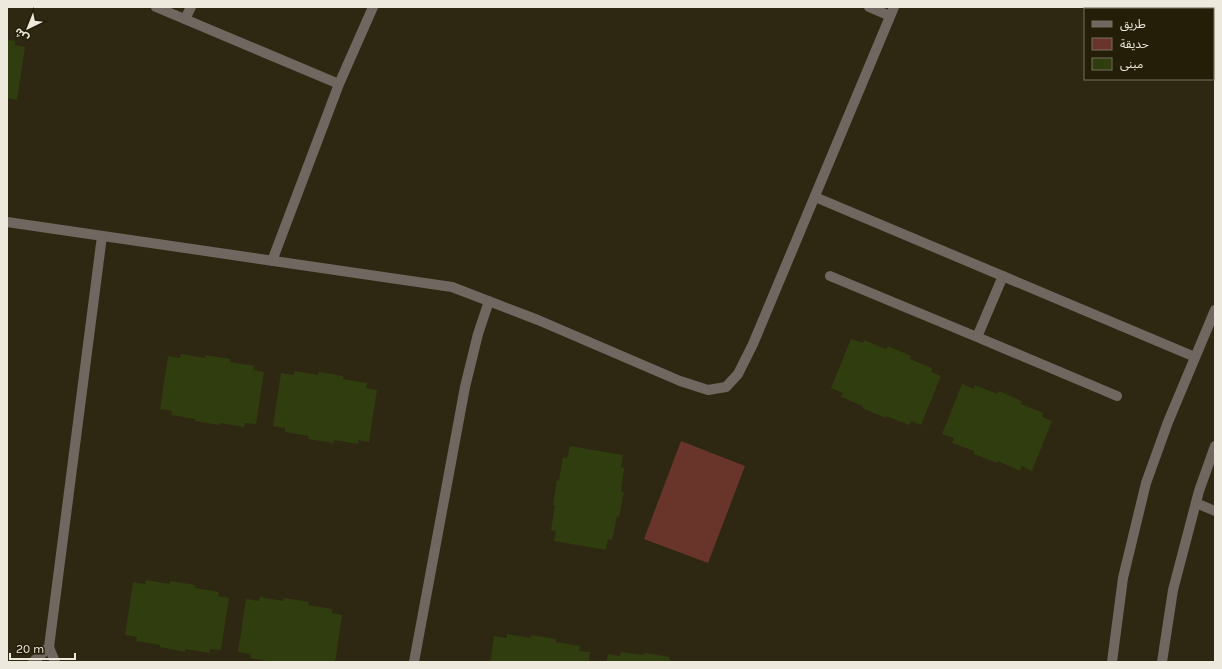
<svg xmlns="http://www.w3.org/2000/svg" width="1222" height="669" font-family="Karla,'Noto Sans Arabic',sans-serif">
	<style>
		.green { fill: #69352b }
		.building { fill: #303d0f }
		.lines { fill: none; stroke-linecap: round; stroke-linejoin: round }
		.lane { stroke: #706760; stroke-width: 10 }
		.street { stroke: #706760; stroke-width: 10 }
	</style>
	<rect width="100%" height="100%" fill="#2e2812"/>
	<path class="green" d="M681 441 745 466 708 563 644 539Z"/>
	<path class="building" d="M7 40 15 41V45L25 47 17 100 7 98Z
		M851 339 863 343 864 340 886 349 888 346 911 356 910 359 932 368 931 372 941 376 921 425 911 421 909 425 886 416V418L862 408 863 406 841 397 843 393 831 388Z
		M181 354 205 358V355L230 359V362L254 366 253 370 264 372 256 424 245 423 244 427 220 423 219 425 195 421V419L171 415 172 411 160 409 168 356 180 358Z
		M295 371 318 375 319 372 343 376V379L367 383 366 388 377 390 369 442 358 440V444L334 440 333 443 308 439 309 436 285 432V428L273 426 281 373 294 375Z
		M962 384 974 389 975 385 997 394 999 391 1022 401 1021 404 1043 413 1042 417 1052 421 1032 471 1022 466 1020 471 998 461 997 463 974 454V451L952 443 954 438 942 434Z
		M570 446 623 455 621 467 624 468 621 492H624L619 517 617 516 612 540 608 539 606 550 554 541 556 531 551 530 555 506 553 505 557 480 559 481 563 457 567 458Z
		M146 580 170 584V581L195 585V588L219 592 218 596 229 598 221 650 210 649 209 653 185 649V652L160 647V645L136 641 137 637 125 635 133 582 145 584Z
		M260 597 283 601 284 598 309 602 308 605 332 609V613L342 615 335 662H273L250 658 251 654 238 652 246 599 259 601Z
		M507 634 531 638V635L556 639V642L580 646 579 651 590 652 589 662H490L494 636 507 638Z
		M621 652 644 655 645 653 670 657 669 660 678 662H606L608 654 620 656Z"/>
	<g class="lines">
		<path class="lane" d="M185 19 191 7
			M830 276 977 337 1003 276
			M977 337 1117 396
			M1196 503 1215 511"/>
		<path class="street" d="M156 7 339 84
			M869 7 890 16
			M815 197 1195 357
			M7 222 452 287 538 320 680 381 708 390 726 387 738 374 753 344 894 7
			M272 261 339 84 373 7
			M49 647 102 236
			M33 662 49 647 55 662
			M414 662 465 387 478 334 489 301
			M1112 662 1123 578 1146 483 1168 422 1215 310
			M1162 662 1173 590 1199 491 1215 446"/>
	</g>
	<rect width="1222" height="669" fill="none" stroke="#ede9dc" stroke-width="16"/>
	<rect x="1084" y="8" width="130" height="72" fill="#241e09" stroke="#746f5d"/>
	<rect x="1092" y="21" width="20" height="6" fill="#706760" stroke="#746f5d"/>
	<text x="1120" y="28" font-size="12" fill="#ede9dc">طريق</text>
	<rect x="1092" y="38" width="20" height="12" fill="#69352b" stroke="#746f5d"/>
	<text x="1120" y="48" font-size="12" fill="#ede9dc">حديقة</text>
	<rect x="1092" y="58" width="20" height="12" fill="#303d0f" stroke="#746f5d"/>
	<text x="1120" y="68" font-size="12" fill="#ede9dc">مبنى</text>
	<g transform="translate(28 28) rotate(223)" stroke="#241e09" stroke-width="3" paint-order="stroke">
	<path d="M0-3L7 15L0 10L-7 15Z" fill="#ede9dc"/>
	<text y="-6" font-size="11" font-weight="bold" text-anchor="middle" fill="#ede9dc">ش</text>
	</g>
	<path d="M10 653v6h65v-6" fill="none" stroke="#ede9dc" stroke-width="2"/>
	<text x="16" y="653" font-size="12" fill="#ede9dc" stroke="#241e09" stroke-width="3" paint-order="stroke">20 m</text>
</svg>
